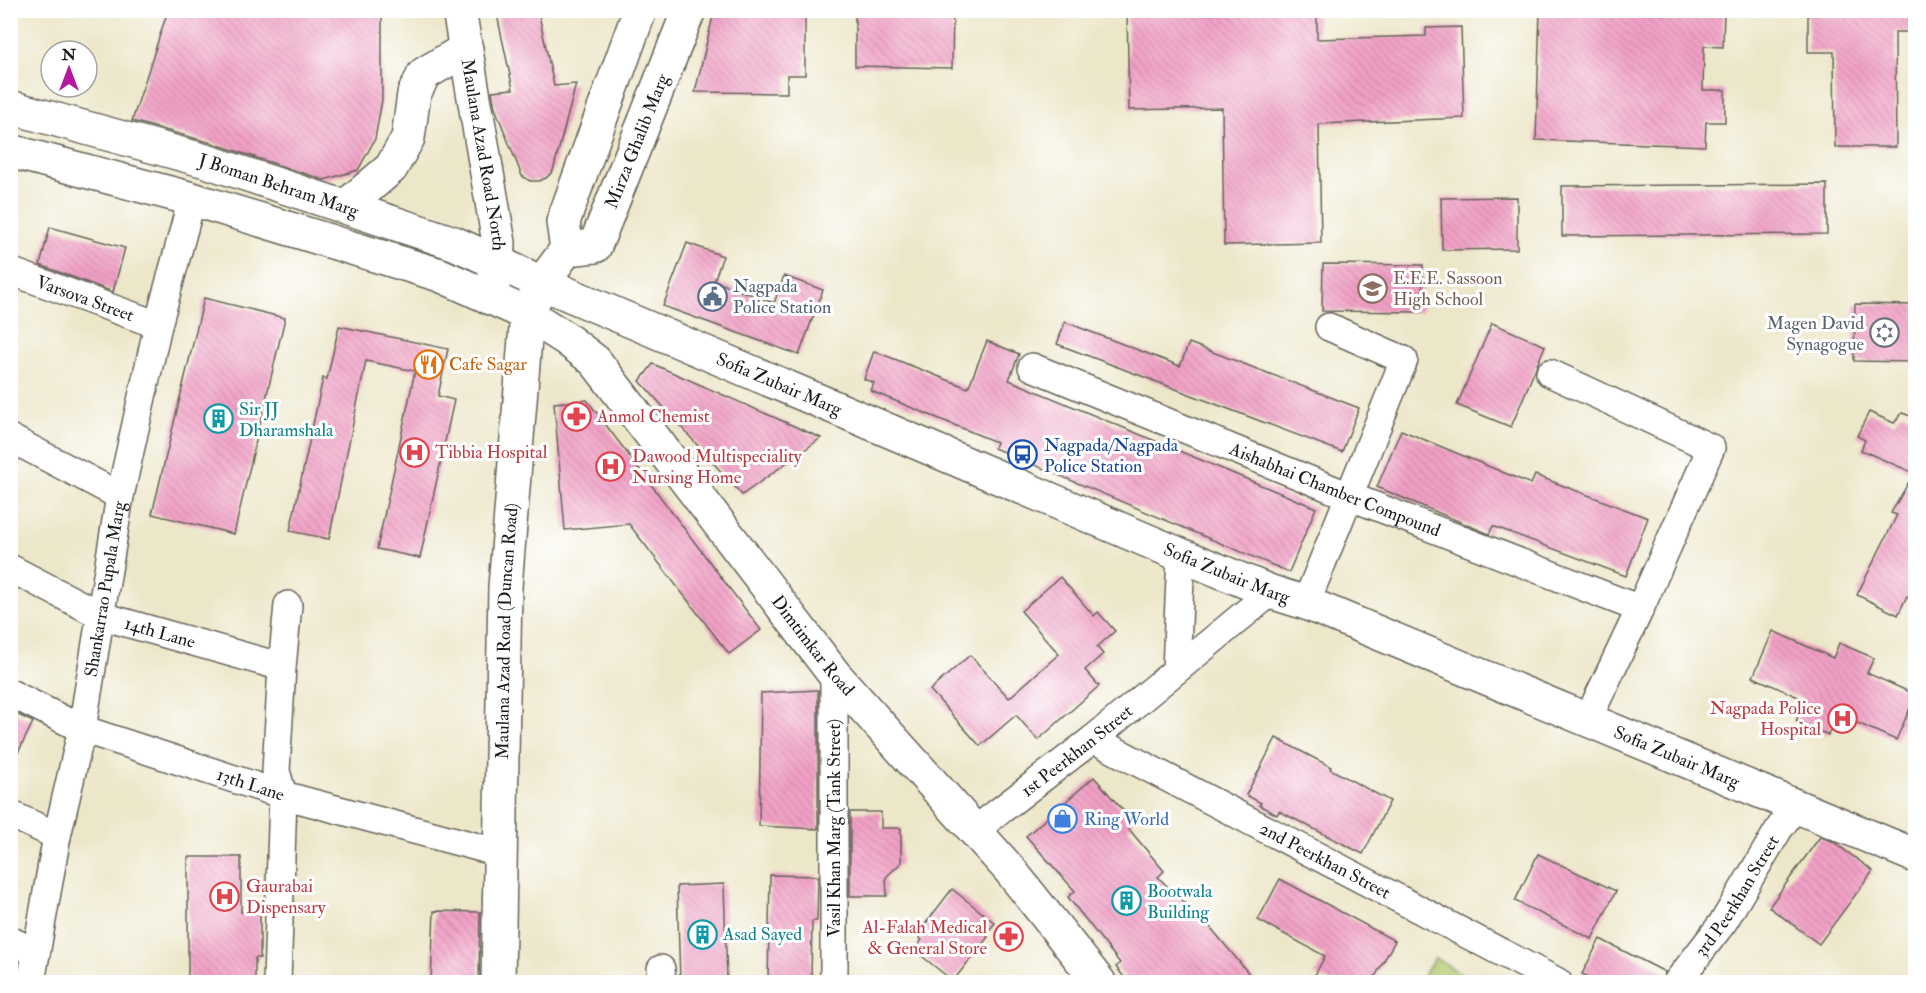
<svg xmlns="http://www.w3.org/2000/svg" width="1926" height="993" viewBox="0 0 1926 993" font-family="'IM FELL Double Pica',serif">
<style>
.pitch{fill:#b1c96e;stroke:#667245;stroke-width:1.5}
.building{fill:url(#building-back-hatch)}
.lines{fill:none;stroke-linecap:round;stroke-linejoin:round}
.minor-casing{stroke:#656359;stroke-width:30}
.tertiary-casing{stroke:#656359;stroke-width:36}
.secondary-casing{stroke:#656359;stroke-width:36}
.primary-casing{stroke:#656359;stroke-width:36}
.minor{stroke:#fff;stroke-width:27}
.tertiary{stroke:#fff;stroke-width:33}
.secondary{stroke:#fff;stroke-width:33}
.primary{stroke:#fff;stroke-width:33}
.labels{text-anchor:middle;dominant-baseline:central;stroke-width:6;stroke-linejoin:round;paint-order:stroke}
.street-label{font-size:18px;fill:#1c1c1c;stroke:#fff}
.education-label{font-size:18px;fill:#785e54;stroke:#fff;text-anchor:start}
.service-label{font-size:18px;fill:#4e5e75;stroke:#fff;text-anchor:start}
.worship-label{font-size:18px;fill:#5b616d;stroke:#fff;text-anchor:end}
.food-label{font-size:18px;fill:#c56008;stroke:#fff;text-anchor:start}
.culture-label{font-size:18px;fill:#0d838f;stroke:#fff;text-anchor:start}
.health-label{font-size:18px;fill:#be3a42;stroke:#fff;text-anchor:start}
.transit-label{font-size:18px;fill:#164399;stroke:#fff;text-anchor:start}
.shop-label{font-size:18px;fill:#366cbe;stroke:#fff;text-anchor:start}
</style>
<defs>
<pattern id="building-back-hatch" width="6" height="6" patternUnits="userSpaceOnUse" patternTransform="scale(1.5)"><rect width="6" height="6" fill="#f1a0c5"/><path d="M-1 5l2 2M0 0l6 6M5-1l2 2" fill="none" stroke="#ce89a9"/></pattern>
</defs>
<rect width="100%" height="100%" fill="#fff"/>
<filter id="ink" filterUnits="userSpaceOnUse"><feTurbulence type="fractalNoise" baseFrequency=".0167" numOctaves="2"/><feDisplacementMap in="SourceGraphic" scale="12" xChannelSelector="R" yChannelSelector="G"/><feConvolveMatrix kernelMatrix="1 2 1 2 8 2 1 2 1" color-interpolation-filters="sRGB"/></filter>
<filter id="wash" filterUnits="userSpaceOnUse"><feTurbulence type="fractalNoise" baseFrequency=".008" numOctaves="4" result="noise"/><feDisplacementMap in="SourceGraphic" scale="24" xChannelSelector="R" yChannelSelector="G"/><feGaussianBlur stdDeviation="1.35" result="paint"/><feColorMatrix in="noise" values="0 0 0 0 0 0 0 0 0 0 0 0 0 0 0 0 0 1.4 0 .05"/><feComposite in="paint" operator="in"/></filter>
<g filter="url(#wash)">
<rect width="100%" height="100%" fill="#ede7ca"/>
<polygon class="pitch" points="1435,958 1476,982 1419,982"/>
<g id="blocks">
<g class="building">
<polygon points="168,10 382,10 382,100 375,139 358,170 324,180 212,143 132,121"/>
<polygon points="496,10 538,10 554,86 576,84 553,171 546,178 539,181 530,181 522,176 495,108 492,91 513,89"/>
<polygon points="855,10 953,10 952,68 855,66"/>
<polygon points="1127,10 1317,10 1317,39 1426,36 1426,28 1461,27 1464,118 1319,124 1321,243 1224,245 1222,108 1129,110"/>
<polygon points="1540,10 1724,10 1723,47 1704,46 1703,90 1725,90 1725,122 1706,122 1705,146 1536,140"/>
<polygon points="1808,10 1916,10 1916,32 1895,32 1896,147 1835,147 1834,52 1808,52"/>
<polygon points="714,12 805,13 805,75 787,75 787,93 695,92"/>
<polygon points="1827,184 1827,234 1562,236 1562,186"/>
<polygon points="1517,197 1517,249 1442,250 1441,198"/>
<polygon points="50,227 125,248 113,292 40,265"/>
<polygon points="687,243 723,256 714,281 774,303 784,276 823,290 799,355 663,306"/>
<polygon points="1323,264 1423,265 1422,312 1322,311"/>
<polygon points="204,298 285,318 234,534 152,514"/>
<polygon points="1855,304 1916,305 1916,362 1854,361"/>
<polygon points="1065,322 1180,366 1189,343 1359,408 1342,452 1057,344"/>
<polygon points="1492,323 1545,346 1511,427 1457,405"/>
<polygon points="339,326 448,349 438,396 454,400 420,558 377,549 415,371 366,361 329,539 290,531 323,378 327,379"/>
<polygon points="987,341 1019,354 1009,380 1316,508 1289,572 994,448 996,442 871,391 874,383 864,379 874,351 968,388"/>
<polygon points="653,364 821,438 742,495 640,381"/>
<polygon points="587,400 761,630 729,654 629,524 565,530 554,403"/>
<polygon points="1869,412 1894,423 1902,413 1916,418 1916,600 1907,596 1898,615 1857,595 1897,515 1891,513 1914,473 1861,450 1865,440 1857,436"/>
<polygon points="1401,430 1531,484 1535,475 1648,518 1626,576 1493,526 1489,534 1377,487"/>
<polygon points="1060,577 1094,616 1098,612 1115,631 1097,647 1103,654 1085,670 1099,686 1038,740 1016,715 980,746 930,690 970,655 1009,698 1059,654 1021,611"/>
<polygon points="1773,631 1833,658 1839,643 1874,658 1867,673 1916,695 1896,740 1837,714 1828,735 1796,721 1805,700 1753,677"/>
<polygon points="818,690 818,829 759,826 761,693"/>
<polygon points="10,711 33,722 10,769"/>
<polygon points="1276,738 1331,767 1330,769 1390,801 1363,854 1279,811 1277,815 1259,805 1261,803 1246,795"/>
<polygon points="1094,777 1134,823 1128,828 1164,871 1158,877 1193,912 1196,910 1256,982 1128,982 1116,967 1120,963 1068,897 1075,891 1026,836"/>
<polygon points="850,812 881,812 881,828 901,828 901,863 886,877 887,896 850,896"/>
<polygon points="1820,837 1832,841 1873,871 1819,944 1769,907"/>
<polygon points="1538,854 1616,891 1592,939 1515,901"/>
<polygon points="188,857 241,857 241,912 260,912 260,958 255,958 255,982 188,982"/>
<polygon points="770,875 818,876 817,921 812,921 811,982 768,982"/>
<polygon points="1280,879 1395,941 1372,982 1330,982 1315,975 1325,956 1258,920"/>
<polygon points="724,884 727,982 680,982 677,886"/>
<polygon points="952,889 995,923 986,934 988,937 953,981 914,950 922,940 919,938 925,930 922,928"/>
<polygon points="434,911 480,912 479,982 431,982"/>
<polygon points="1600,939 1665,972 1662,982 1599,982 1582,974"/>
</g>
</g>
</g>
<g filter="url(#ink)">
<use href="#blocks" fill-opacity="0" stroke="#656359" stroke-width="1.5"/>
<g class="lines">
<defs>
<g id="minor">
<path id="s1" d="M10,271L158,325"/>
<path id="s2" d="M1032,367L1349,496L1640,609"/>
<polyline points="1550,373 1711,448 1640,609 1587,721"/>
<polyline points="10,438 120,496"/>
<path id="s3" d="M10,568L102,616L282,667"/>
<polyline points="1306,603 1404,360 1329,327"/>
<polyline points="1176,670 1181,555"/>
<path id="s4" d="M10,693L82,729L283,795L500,853"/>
<path id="s5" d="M1093,739L1558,982"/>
<polyline points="10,814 57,836"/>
<path id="s6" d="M975,830L1093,739L1271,592"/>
<polyline points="10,940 36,953"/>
<polyline points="661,969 662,982"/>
<path id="s7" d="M31,982L57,836L82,729L120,496L158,325L192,199"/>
<polyline points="277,982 283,795 276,771 282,667 288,605"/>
<polyline points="834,982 834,674"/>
<path id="s8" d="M1677,982L1724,921L1779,829L1795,807"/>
</g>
<g id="tertiary">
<path id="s9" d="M459,10L499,243L498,263L490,298"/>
</g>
<g id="secondary">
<path id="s10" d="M567,249L595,246L689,10"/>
<path id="s11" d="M498,982L505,587L527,314L542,283L567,249L563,222L640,10"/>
</g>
<g id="primary">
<path id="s12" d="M10,107L206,161L454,243L542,283L1181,555L1271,592L1306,603L1916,856"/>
<path id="s13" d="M10,151L192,199L440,275L527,314L565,338L595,361L834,674L1010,870L1099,982"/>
<polyline points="345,207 391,168 408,138 414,94 424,74 466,49"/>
</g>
</defs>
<use href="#minor" class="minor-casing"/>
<use href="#tertiary" class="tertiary-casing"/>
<use href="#secondary" class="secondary-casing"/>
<use href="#primary" class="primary-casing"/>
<use href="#minor" class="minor"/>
<use href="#tertiary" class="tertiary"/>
<use href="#secondary" class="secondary"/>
<use href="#primary" class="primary"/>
</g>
</g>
<defs>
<symbol id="school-ring" viewBox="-11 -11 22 22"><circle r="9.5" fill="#fff" stroke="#8d6e63" stroke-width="1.5"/><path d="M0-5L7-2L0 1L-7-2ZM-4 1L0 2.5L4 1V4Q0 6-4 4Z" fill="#8d6e63"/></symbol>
<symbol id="civic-ring" viewBox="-11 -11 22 22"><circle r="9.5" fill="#fff" stroke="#5c6f8a" stroke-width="1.5"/><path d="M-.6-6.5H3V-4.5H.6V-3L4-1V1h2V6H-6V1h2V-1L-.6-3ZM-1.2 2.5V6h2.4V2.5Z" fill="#5c6f8a"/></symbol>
<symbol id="synagogue-ring" viewBox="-11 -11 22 22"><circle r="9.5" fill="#fff" stroke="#6b7280" stroke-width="1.5"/><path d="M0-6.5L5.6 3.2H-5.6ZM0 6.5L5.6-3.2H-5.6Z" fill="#6b7280"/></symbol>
<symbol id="restaurant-ring" viewBox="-11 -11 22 22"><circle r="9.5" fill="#fff" stroke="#e8710a" stroke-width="1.5"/><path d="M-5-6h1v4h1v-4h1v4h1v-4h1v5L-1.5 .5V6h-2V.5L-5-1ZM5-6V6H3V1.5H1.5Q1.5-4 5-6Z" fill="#e8710a"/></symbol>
<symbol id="pharmacy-ring" viewBox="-11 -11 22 22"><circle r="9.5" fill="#fff" stroke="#e0444e" stroke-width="1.5"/><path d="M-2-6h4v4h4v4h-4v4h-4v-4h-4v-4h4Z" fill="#e0444e"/></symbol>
<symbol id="building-ring" viewBox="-11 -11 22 22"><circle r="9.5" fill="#fff" stroke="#0f9aa8" stroke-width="1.5"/><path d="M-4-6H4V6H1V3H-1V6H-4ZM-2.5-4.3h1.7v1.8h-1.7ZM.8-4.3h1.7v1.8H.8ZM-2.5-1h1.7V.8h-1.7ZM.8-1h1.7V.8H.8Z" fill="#0f9aa8"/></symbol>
<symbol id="hospital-ring" viewBox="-11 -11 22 22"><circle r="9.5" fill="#fff" stroke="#e0444e" stroke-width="1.5"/><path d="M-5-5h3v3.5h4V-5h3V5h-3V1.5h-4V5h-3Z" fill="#e0444e"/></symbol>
<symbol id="bus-ring" viewBox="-11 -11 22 22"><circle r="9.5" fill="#fff" stroke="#1a4fb4" stroke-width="1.5"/><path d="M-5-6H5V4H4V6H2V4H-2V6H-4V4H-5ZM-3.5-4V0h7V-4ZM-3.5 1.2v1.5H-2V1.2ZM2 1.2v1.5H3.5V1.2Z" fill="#1a4fb4"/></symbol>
<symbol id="shop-ring" viewBox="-11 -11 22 22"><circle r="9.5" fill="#fff" stroke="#3f7fe0" stroke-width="1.5"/><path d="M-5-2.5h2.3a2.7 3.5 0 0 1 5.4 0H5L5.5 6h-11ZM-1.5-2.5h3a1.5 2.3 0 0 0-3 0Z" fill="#3f7fe0"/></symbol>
</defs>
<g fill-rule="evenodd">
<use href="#school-ring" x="1356" y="272" width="33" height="33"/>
<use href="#civic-ring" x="696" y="280" width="33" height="33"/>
<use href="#synagogue-ring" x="1868" y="316" width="33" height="33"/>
<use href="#restaurant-ring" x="412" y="348" width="33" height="33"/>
<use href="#pharmacy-ring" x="560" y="400" width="33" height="33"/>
<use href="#building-ring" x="202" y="402" width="33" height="33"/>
<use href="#hospital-ring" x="398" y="436" width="33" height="33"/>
<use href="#bus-ring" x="1006" y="438" width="33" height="33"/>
<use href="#hospital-ring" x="594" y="450" width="33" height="33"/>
<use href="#hospital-ring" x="1826" y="702" width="33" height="33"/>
<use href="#shop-ring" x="1046" y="802" width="33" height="33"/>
<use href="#hospital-ring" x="208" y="880" width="33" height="33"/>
<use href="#building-ring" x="1110" y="884" width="33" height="33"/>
<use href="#building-ring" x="686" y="918" width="33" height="33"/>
<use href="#pharmacy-ring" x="992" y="920" width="33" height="33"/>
</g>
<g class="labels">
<g class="street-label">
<text stroke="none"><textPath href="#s10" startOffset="141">Mirza Ghalib Marg</textPath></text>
<text stroke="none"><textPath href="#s9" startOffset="147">Maulana Azad Road North</textPath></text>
<text stroke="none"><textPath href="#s12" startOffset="280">J Boman Behram Marg</textPath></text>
<text stroke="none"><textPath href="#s1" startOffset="80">Varsova Street</textPath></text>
<text stroke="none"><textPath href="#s12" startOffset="819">Sofia Zubair Marg</textPath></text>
<text stroke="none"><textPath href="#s2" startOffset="327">Aishabhai Chamber Compound</textPath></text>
<text stroke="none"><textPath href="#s12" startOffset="1305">Sofia Zubair Marg</textPath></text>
<text stroke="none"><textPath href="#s7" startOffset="400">Shankarrao Pupala Marg</textPath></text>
<text stroke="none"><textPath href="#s11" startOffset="351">Maulana Azad Road (Duncan Road)</textPath></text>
<text stroke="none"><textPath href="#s3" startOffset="164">14th Lane</textPath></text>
<text stroke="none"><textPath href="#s13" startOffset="984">Dimtimkar Road</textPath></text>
<text stroke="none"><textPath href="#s6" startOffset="129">1st Peerkhan Street</textPath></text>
<text stroke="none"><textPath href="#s12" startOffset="1791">Sofia Zubair Marg</textPath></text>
<text stroke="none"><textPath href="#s4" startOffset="258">13th Lane</textPath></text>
<text transform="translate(834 828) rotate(-90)">Vasil Khan Marg (Tank Street)</text>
<text stroke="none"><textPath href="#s5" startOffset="262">2nd Peerkhan Street</textPath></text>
<text stroke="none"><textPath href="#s8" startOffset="105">3rd Peerkhan Street</textPath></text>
</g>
<g class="education-label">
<text x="1393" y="278">E.E.E. Sassoon<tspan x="1393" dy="21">High School</tspan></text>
</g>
<g class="service-label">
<text x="733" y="286">Nagpada<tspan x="733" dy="21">Police Station</tspan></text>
</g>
<g class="worship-label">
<text x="1864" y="323">Magen David<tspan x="1864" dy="21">Synagogue</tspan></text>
</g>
<g class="food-label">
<text x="449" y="364">Cafe Sagar</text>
</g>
<g class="culture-label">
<text x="239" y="409">Sir JJ<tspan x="239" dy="21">Dharamshala</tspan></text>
<text x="1147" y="891">Bootwala<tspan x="1147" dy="21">Building</tspan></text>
<text x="723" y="934">Asad Sayed</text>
</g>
<g class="health-label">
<text x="597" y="416">Anmol Chemist</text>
<text x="435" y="452">Tibbia Hospital</text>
<text x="632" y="456">Dawood Multispeciality<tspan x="632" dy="21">Nursing Home</tspan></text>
<text x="1821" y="708" text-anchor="end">Nagpada Police<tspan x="1821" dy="21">Hospital</tspan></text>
<text x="246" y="886">Gaurabai<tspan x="246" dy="21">Dispensary</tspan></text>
<text x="987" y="927" text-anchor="end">Al-Falah Medical<tspan x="987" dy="21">&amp; General Store</tspan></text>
</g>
<g class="transit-label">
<text x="1044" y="445">Nagpada/Nagpada<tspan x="1044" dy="21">Police Station</tspan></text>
</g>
<g class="shop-label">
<text x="1084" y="819">Ring World</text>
</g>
</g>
<rect width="1926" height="993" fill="none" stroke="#fff" stroke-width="36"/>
<g transform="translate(69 69)"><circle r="28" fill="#ffffff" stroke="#a4a4a4" stroke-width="1.5"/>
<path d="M0-4.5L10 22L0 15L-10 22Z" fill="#b5179e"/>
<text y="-9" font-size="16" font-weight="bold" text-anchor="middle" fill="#1c1c1c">N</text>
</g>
</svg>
